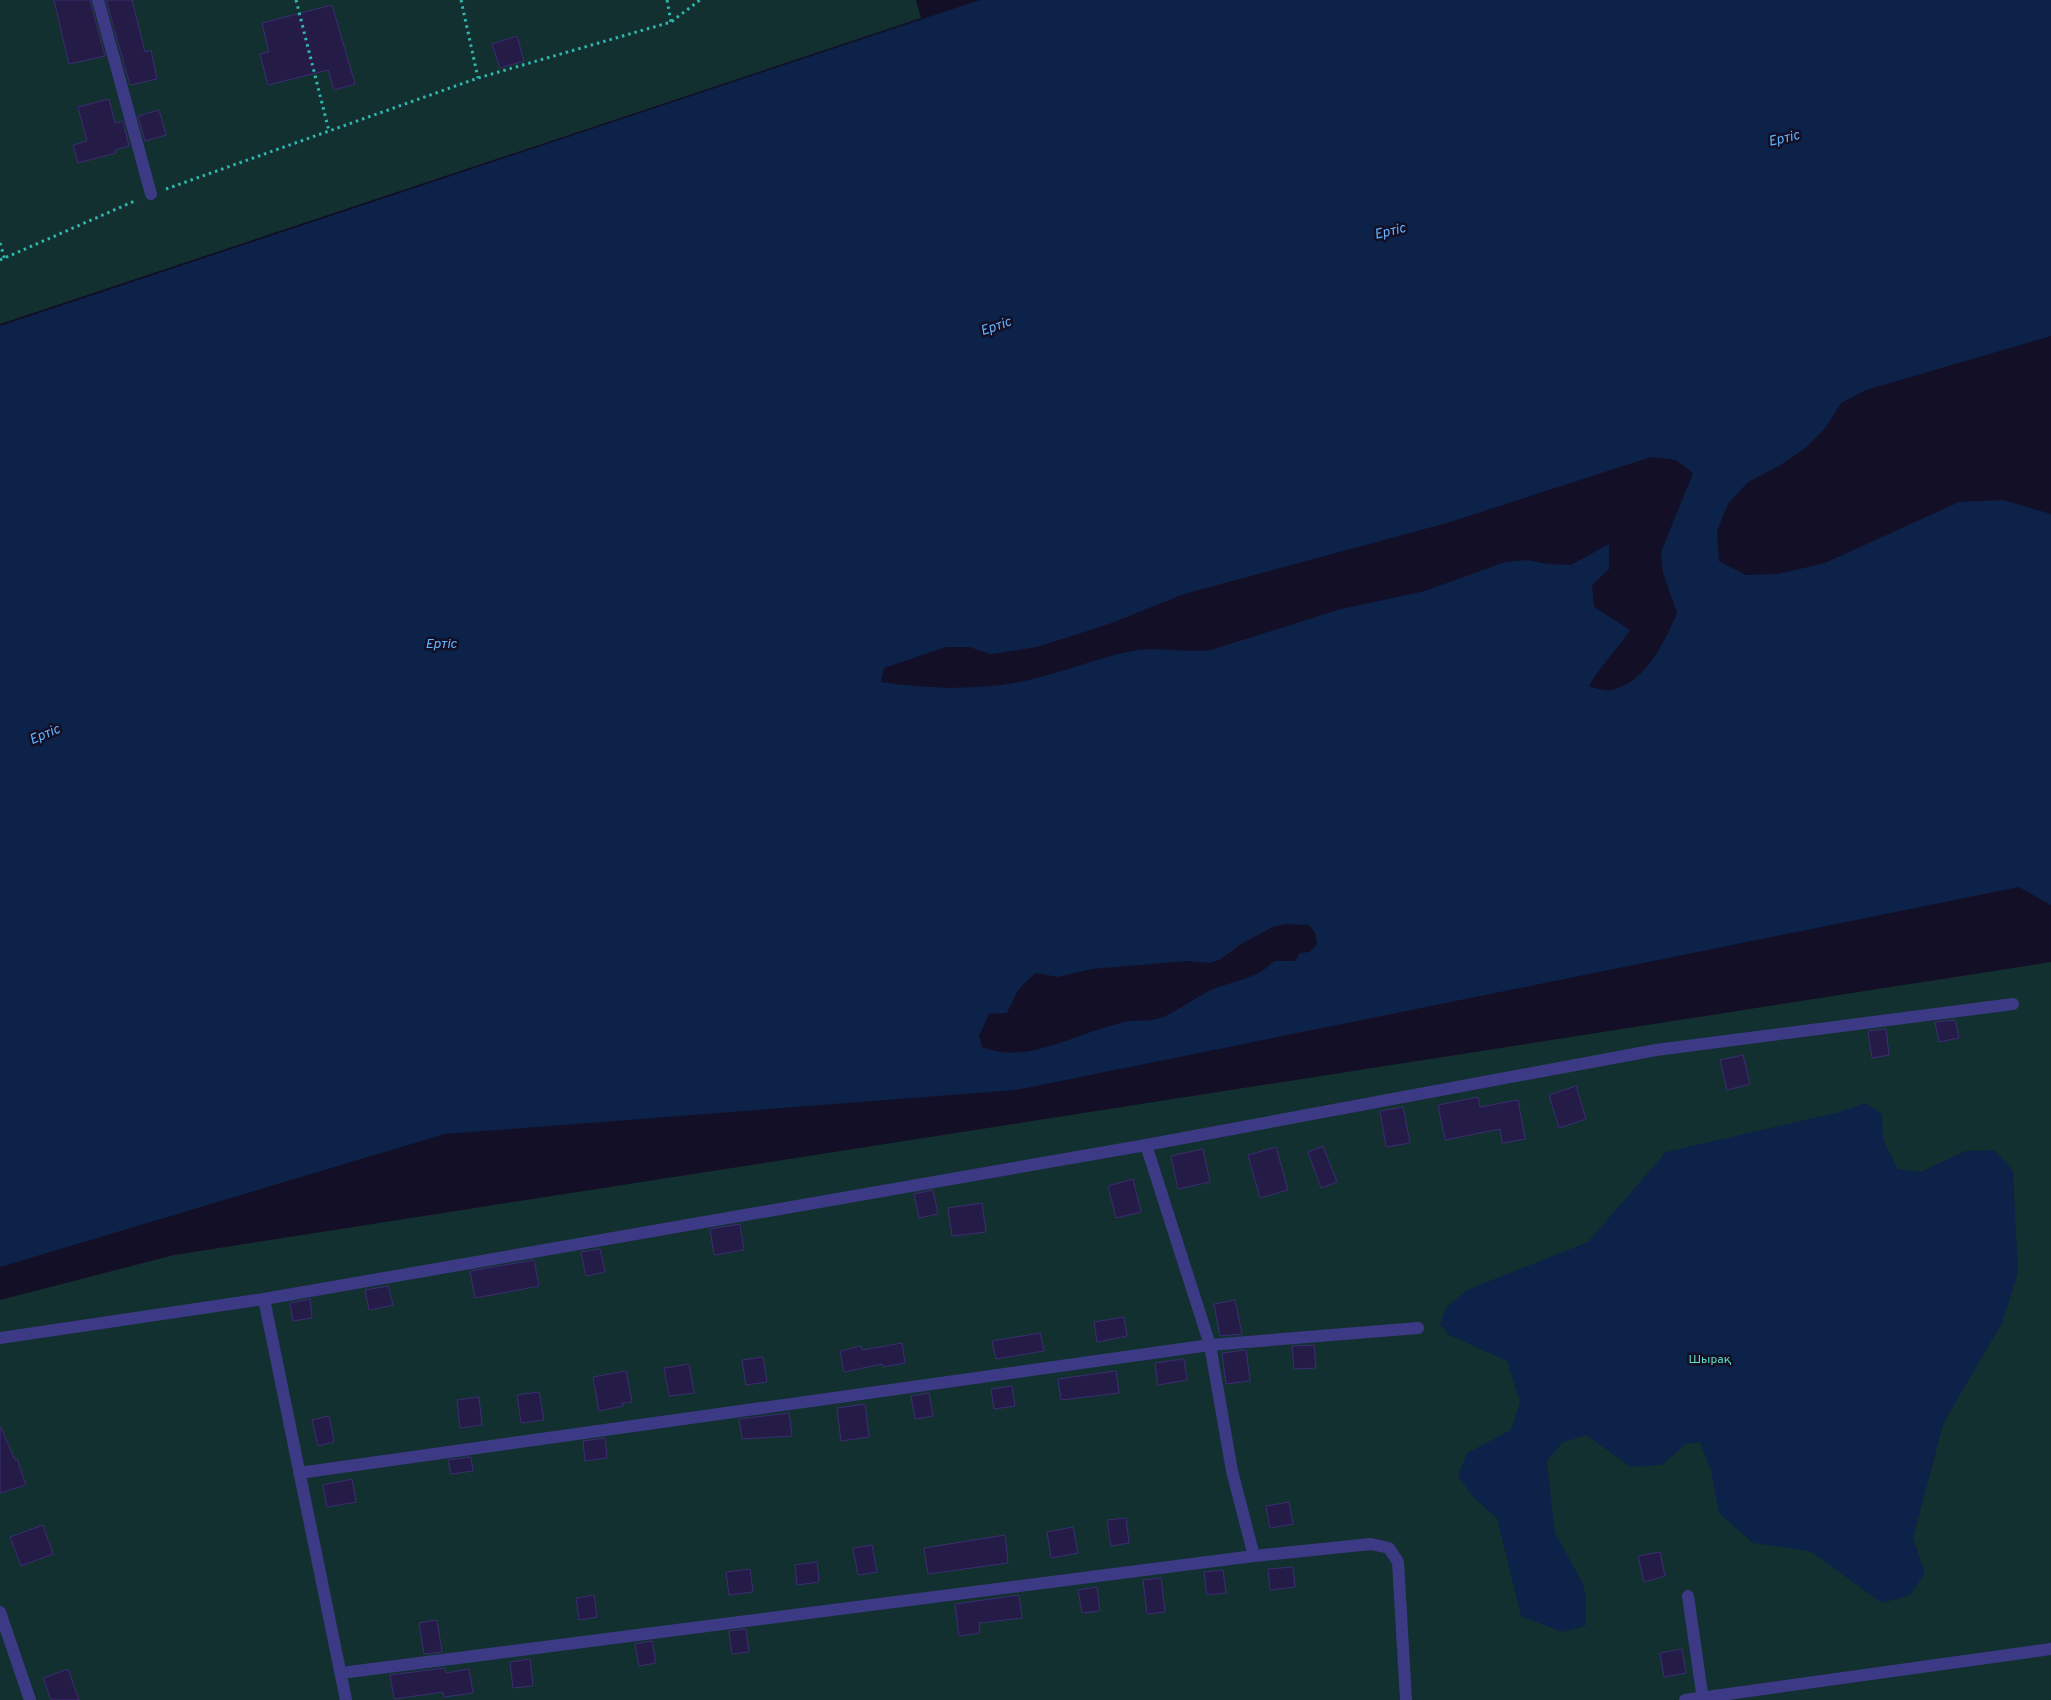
<svg xmlns="http://www.w3.org/2000/svg" width="2051" height="1700" viewBox="0 0 2051 1700" font-family="Overpass,sans-serif">
<style>
.green{fill:#12302f}
.water{fill:#0c2248;fill-rule:evenodd}
.building{fill:#241b47;stroke:#3b2d73}
.lines{fill:none;stroke-linecap:round;stroke-linejoin:round}
.path{stroke:#2fb8b0;stroke-width:3;stroke-dasharray:2.5 4;stroke-linecap:butt}
.minor{stroke:#3d3a85;stroke-width:12}
.labels{text-anchor:middle;dominant-baseline:central;stroke-width:5;stroke-linejoin:round;paint-order:stroke}
.park-label{font-size:12px;fill:#5fe0c0;stroke:#130f26}
.water-label{font-size:14px;font-style:italic;fill:#62b6ff;stroke:#130f26}
</style>
<rect width="100%" height="100%" fill="#130f26"/>
<g class="green">
<polygon points="0,0 916,0 921,18 0,324"/>
<polygon points="2051,962 2051,1700 0,1700 0,1300 174,1255"/>
</g>
<g class="water">
<path d="M980,0H2051V336L1866,390L1841,403L1826,427L1804,449L1779,466L1748,482L1728,504L1717,531L1719,561L1746,575L1778,574L1825,563L1959,502L2003,500L2051,514V905L2019,887L1016,1090L445,1134L0,1267V326ZM1651,457L1676,460L1693,473L1661,552L1663,573L1677,613C1665,641 1645,684 1611,690C1605,692 1595,688 1589,686C1600,666 1617,650 1630,630L1594,607L1592,585L1609,569V544L1571,565L1548,564L1527,560L1505,562L1425,591L1341,609L1211,650C1184,653 1159,646 1132,651C1097,658 1063,672 1029,680C982,691 928,689 881,682L884,668L946,647H969L991,654L1037,647L1109,624L1184,594L1447,523ZM1286,924L1309,925L1315,933L1317,944L1310,952L1300,953L1295,961H1274C1255,981 1232,980 1209,991C1193,999 1179,1010 1163,1017C1151,1022 1140,1020 1129,1021C1123,1021 1116,1025 1110,1026C1069,1037 1026,1064 982,1047L979,1036L989,1014L1007,1013L1018,990L1035,973L1058,977L1092,969L1188,961L1210,963L1221,959L1241,944L1273,927Z"/>
<polygon points="1866,1103 1882,1114 1883,1139 1898,1169 1921,1172 1965,1151 1994,1150 2013,1171 2018,1273 2002,1323 1944,1422 1913,1538 1925,1573 1910,1595 1882,1603 1810,1551 1753,1543 1719,1513 1711,1471 1700,1442 1686,1444 1662,1465 1631,1467 1586,1435 1562,1443 1547,1461 1555,1533 1583,1584 1586,1598 1585,1626 1562,1632 1521,1616 1497,1518 1473,1497 1458,1476 1467,1453 1511,1430 1520,1402 1507,1361 1449,1335 1440,1324 1446,1308 1467,1290 1588,1242 1666,1152 1836,1113"/>
</g>
<g class="building">
<polygon points="54,0 90,0 105,56 69,64"/>
<polygon points="106,0 132,0 145,52 151,50 157,79 130,85"/>
<polygon points="332,5 355,84 334,90 328,70 268,85 260,54 269,52 262,23"/>
<polygon points="517,36 524,61 500,68 492,44"/>
<polygon points="109,99 115,123 123,121 129,146 115,150 116,153 78,163 73,145 87,141 78,107"/>
<polygon points="159,110 166,135 145,141 138,116"/>
<polygon points="1955,1020 1959,1038 1939,1042 1935,1022"/>
<polygon points="1886,1029 1889,1055 1872,1058 1868,1031"/>
<polygon points="1743,1055 1750,1084 1727,1090 1720,1060"/>
<polygon points="1576,1086 1586,1119 1559,1128 1549,1095"/>
<polygon points="1478,1097 1480,1107 1518,1100 1525,1139 1502,1143 1500,1129 1445,1140 1438,1105"/>
<polygon points="1403,1107 1410,1143 1386,1147 1380,1111"/>
<polygon points="1323,1146 1337,1182 1321,1188 1308,1152"/>
<polygon points="1276,1147 1288,1190 1260,1198 1248,1155"/>
<polygon points="1203,1149 1210,1182 1178,1189 1171,1156"/>
<polygon points="1133,1179 1141,1212 1116,1218 1108,1186"/>
<polygon points="933,1190 938,1214 919,1218 914,1194"/>
<polygon points="982,1203 986,1232 952,1236 948,1208"/>
<polygon points="740,1224 744,1250 714,1255 710,1229"/>
<polygon points="600,1249 605,1272 586,1276 581,1252"/>
<polygon points="534,1260 539,1286 475,1298 470,1271"/>
<polygon points="388,1286 393,1305 369,1310 365,1290"/>
<polygon points="310,1299 312,1318 293,1321 290,1303"/>
<polygon points="1235,1300 1242,1334 1220,1336 1214,1304"/>
<polygon points="1124,1317 1127,1336 1097,1342 1094,1322"/>
<polygon points="1040,1333 1044,1351 996,1359 992,1341"/>
<polygon points="902,1343 905,1363 883,1367 882,1364 844,1372 840,1351 861,1346 862,1350"/>
<polygon points="1314,1345 1316,1368 1294,1369 1292,1346"/>
<polygon points="1246,1350 1250,1381 1226,1384 1222,1353"/>
<polygon points="763,1357 767,1382 746,1385 742,1360"/>
<polygon points="1184,1359 1187,1380 1158,1385 1155,1363"/>
<polygon points="689,1364 694,1393 669,1396 664,1368"/>
<polygon points="626,1371 632,1402 622,1403 623,1406 599,1411 593,1377"/>
<polygon points="1116,1371 1119,1393 1061,1400 1058,1379"/>
<polygon points="1012,1386 1015,1406 994,1409 991,1389"/>
<polygon points="539,1392 544,1420 521,1423 517,1395"/>
<polygon points="929,1393 933,1416 915,1419 911,1396"/>
<polygon points="479,1397 482,1425 460,1428 457,1400"/>
<polygon points="865,1404 869,1437 841,1441 837,1408"/>
<polygon points="789,1413 792,1436 742,1439 739,1419"/>
<polygon points="329,1416 334,1442 318,1446 312,1420"/>
<polygon points="0,1426 15,1460 17,1459 26,1485 0,1493"/>
<polygon points="605,1438 607,1458 585,1461 583,1441"/>
<polygon points="471,1457 473,1471 451,1474 448,1460"/>
<polygon points="352,1479 356,1502 327,1507 323,1485"/>
<polygon points="1289,1502 1293,1524 1270,1528 1266,1506"/>
<polygon points="1126,1518 1129,1543 1111,1546 1107,1520"/>
<polygon points="43,1525 53,1554 21,1566 10,1537"/>
<polygon points="1073,1527 1078,1553 1051,1558 1047,1532"/>
<polygon points="1005,1535 1008,1563 928,1574 924,1548"/>
<polygon points="872,1545 877,1572 858,1575 853,1548"/>
<polygon points="1660,1552 1665,1576 1644,1582 1638,1556"/>
<polygon points="817,1562 819,1582 797,1585 795,1565"/>
<polygon points="1293,1567 1295,1587 1270,1590 1268,1569"/>
<polygon points="750,1569 753,1592 729,1595 726,1572"/>
<polygon points="1223,1570 1226,1593 1207,1595 1204,1572"/>
<polygon points="1161,1578 1165,1612 1147,1614 1143,1580"/>
<polygon points="1097,1587 1100,1611 1082,1613 1078,1590"/>
<polygon points="594,1595 597,1617 579,1620 576,1598"/>
<polygon points="1019,1595 1022,1618 979,1623 980,1633 959,1636 955,1604"/>
<polygon points="437,1620 442,1652 424,1654 419,1623"/>
<polygon points="746,1629 749,1652 732,1654 729,1631"/>
<polygon points="652,1641 656,1663 639,1666 635,1644"/>
<polygon points="1682,1649 1686,1673 1664,1677 1660,1653"/>
<polygon points="530,1659 533,1686 513,1688 510,1662"/>
<polygon points="445,1668 446,1673 469,1669 473,1693 444,1697 443,1692 394,1699 390,1675"/>
<polygon points="68,1669 79,1700 51,1700 43,1678"/>
</g>
<g class="lines">
<g class="path">
<polyline points="296,0 329,131"/>
<polyline points="461,0 478,78"/>
<polyline points="667,0 671,22"/>
<polyline points="166,189 478,78 671,22 700,0"/>
<polyline points="0,243 5,260"/>
<polyline points="0,260 137,200"/>
</g>
<g class="minor">
<polyline points="98,0 151,194"/>
<polyline points="1146,1145 1210,1345 1232,1471 1254,1556"/>
<polyline points="264,1299 346,1700"/>
<polyline points="0,1338 264,1299 1146,1145 1656,1050 2013,1004"/>
<polyline points="299,1473 1210,1345 1418,1328"/>
<polyline points="1688,1596 1703,1700"/>
<polyline points="0,1612 30,1700"/>
<polyline points="341,1673 1254,1556 1371,1544 1389,1548 1398,1562 1406,1700"/>
<polyline points="1685,1700 2051,1649"/>
</g>
</g>
<g class="labels">
<g class="park-label">
<text x="1710" y="1360">Шырақ</text>
</g>
<g class="water-label">
<text transform="translate(1784 139) rotate(-13)">Ертіс</text>
<text transform="translate(1390 232) rotate(-13)">Ертіс</text>
<text transform="translate(996 327) rotate(-19)">Ертіс</text>
<text x="441" y="644">Ертіс</text>
<text transform="translate(45 735) rotate(-23)">Ертіс</text>
</g>
</g>
</svg>
